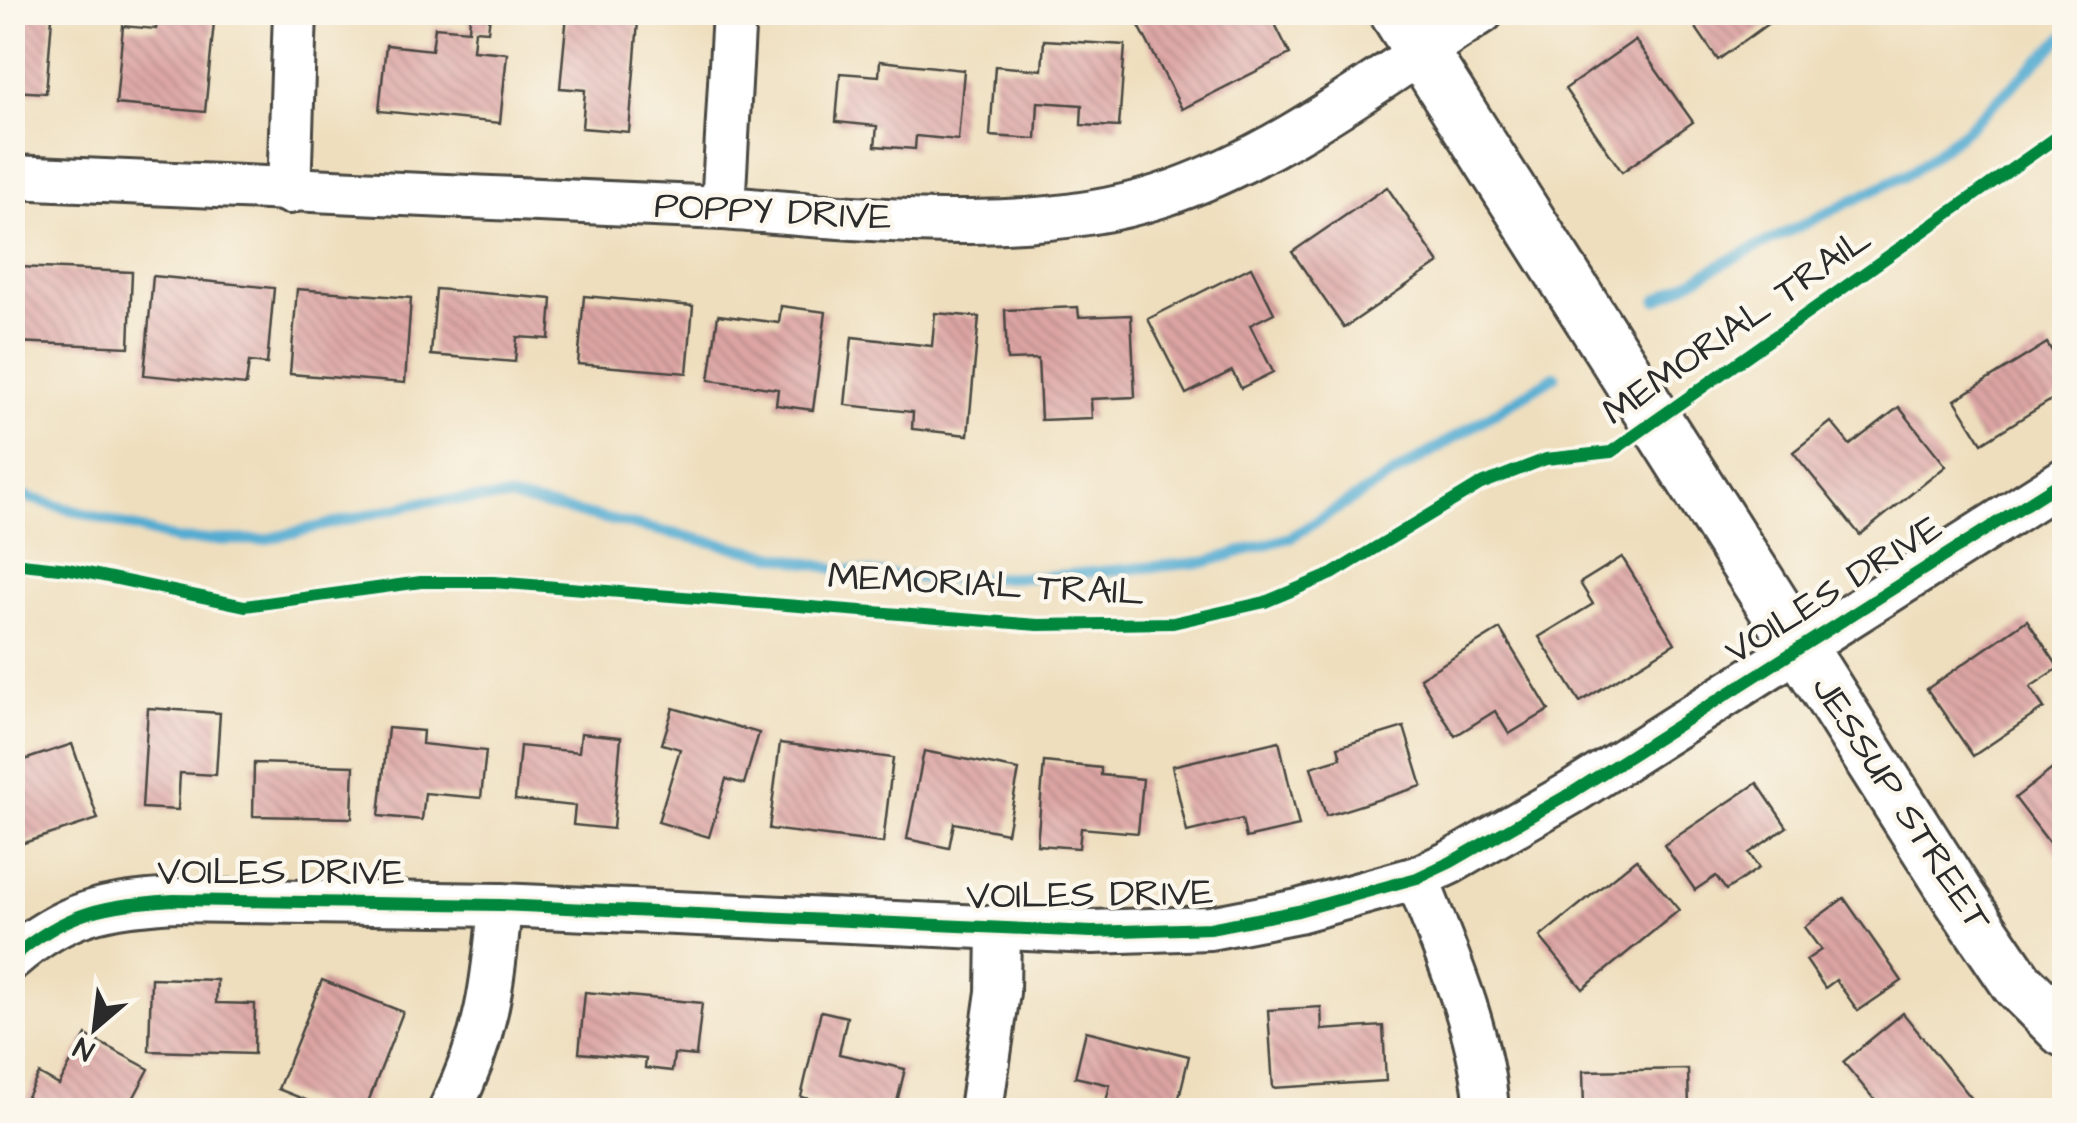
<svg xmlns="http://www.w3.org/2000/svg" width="2077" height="1123" viewBox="0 0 2077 1123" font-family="'Architects Daughter',sans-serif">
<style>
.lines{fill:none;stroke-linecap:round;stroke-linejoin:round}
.stream{stroke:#54acd1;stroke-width:11}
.building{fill:url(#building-back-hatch)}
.minor-casing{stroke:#484641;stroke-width:48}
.tertiary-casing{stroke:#484641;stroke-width:58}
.minor{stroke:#fff;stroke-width:42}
.tertiary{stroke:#fff;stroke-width:52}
.cycleway-casing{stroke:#fbf7ec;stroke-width:19}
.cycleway{stroke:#00873e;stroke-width:12}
.labels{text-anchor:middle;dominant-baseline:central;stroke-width:9;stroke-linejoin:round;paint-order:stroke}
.street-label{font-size:38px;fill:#2b2b2b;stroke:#fbf7ec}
</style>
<defs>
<pattern id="building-back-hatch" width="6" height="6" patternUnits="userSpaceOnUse" patternTransform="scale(2.5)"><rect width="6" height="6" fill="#dda5a4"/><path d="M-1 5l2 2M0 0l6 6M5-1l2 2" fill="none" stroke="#b38786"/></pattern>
</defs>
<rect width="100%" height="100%" fill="#fbf7ec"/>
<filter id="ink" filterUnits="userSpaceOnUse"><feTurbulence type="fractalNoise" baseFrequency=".01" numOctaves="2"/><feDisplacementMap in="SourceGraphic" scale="20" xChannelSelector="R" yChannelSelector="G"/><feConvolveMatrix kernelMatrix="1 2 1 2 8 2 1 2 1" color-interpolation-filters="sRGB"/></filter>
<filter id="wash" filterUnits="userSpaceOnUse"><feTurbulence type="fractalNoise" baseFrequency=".0048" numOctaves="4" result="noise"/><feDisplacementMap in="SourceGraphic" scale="40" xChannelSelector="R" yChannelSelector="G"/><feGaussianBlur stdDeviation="2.25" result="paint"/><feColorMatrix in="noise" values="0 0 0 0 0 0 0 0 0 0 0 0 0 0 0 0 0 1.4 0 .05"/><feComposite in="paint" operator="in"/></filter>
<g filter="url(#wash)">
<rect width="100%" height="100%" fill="#eedebd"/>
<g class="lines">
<g class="stream">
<polyline points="1657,300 1726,262 1913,171 1968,128 2064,36"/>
<polyline points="12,493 178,540 263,540 426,501 510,498 835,569 928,579 1039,577 1206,562 1291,537 1555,376"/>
</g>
</g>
<g id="blocks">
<g class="building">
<polygon points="158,12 215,12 205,112 116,104 123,26 156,29"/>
<polygon points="1137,12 1211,12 1214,17 1221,12 1269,12 1290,54 1182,109 1133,14"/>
<polygon points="1685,12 1784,12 1718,60"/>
<polygon points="12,14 52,17 46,93 12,91"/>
<polygon points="567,14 638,21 629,132 582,128 585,90 560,88"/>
<polygon points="470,15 490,16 488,31 475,30 473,50 507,53 500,123 379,111 386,45 432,50 435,27 469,30"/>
<polygon points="1044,40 1125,45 1119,127 1081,125 1082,105 1038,102 1036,139 990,136 995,66 1042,70"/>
<polygon points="1635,40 1693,122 1622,172 1565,89"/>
<polygon points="880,61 964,70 958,140 916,136 915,149 875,146 877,126 836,122 840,73 879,76"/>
<polygon points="1387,187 1439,263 1344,328 1292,252"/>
<polygon points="18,267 132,272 129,347 15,342"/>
<polygon points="1251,267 1274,313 1250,325 1273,372 1241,388 1232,371 1186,394 1148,319"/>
<polygon points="153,276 274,288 267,364 249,362 246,385 144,375"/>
<polygon points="297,289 411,298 405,383 290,374"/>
<polygon points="436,289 552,299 549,339 517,337 515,362 431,355"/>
<polygon points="584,296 693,306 687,373 578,364"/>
<polygon points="781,306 826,312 813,410 776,405 778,389 709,380 718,315 779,323"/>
<polygon points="1078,307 1079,317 1131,315 1135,397 1091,399 1092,418 1041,420 1038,359 1007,360 1005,310"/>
<polygon points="935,313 979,317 968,435 912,429 913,412 845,405 852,337 932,346"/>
<polygon points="2047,343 2064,371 2064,392 1982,443 1955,400"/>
<polygon points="1899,407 1946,466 1860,535 1793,452 1831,422 1850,445"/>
<polygon points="1622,557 1675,643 1580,702 1539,637 1593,604 1580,583"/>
<polygon points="2027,620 2059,668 2030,687 2044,708 1973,756 1927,689"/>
<polygon points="1500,629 1549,710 1509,734 1495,711 1455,736 1420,678"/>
<polygon points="148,708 220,713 216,775 180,773 178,810 142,808"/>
<polygon points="673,708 759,733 744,784 726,779 709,837 658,822 680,749 662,744"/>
<polygon points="1404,727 1422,786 1326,816 1311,767 1341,758 1338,747"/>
<polygon points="388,728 423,731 422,744 486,751 481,798 425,793 422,820 379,816"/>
<polygon points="581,733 621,737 613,829 573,825 575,806 515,800 520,746 579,752"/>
<polygon points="1279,741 1299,826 1246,838 1242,819 1187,832 1172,766"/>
<polygon points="780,743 893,758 883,843 769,829"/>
<polygon points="72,744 98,819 24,843 12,809 12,764"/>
<polygon points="924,751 1019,770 1007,833 954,823 949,848 907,839"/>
<polygon points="2064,760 2064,862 2015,798"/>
<polygon points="1044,762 1101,768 1101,775 1143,779 1138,833 1081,828 1079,848 1037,845"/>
<polygon points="254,763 354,766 352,818 253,816"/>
<polygon points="1757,783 1787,827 1749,853 1759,868 1726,890 1716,876 1695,890 1664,845"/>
<polygon points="1636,859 1679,910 1583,989 1540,937"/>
<polygon points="1844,898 1902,981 1858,1011 1836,980 1825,988 1806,960 1821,950 1804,927"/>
<polygon points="151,978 217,980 216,1003 255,1004 254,1054 149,1051"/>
<polygon points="322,980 403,1012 365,1110 331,1110 278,1089"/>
<polygon points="585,992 702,1003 696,1056 674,1054 672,1071 645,1068 646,1059 579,1053"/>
<polygon points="1321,1007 1322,1030 1383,1026 1386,1081 1273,1088 1268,1010"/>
<polygon points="821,1011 847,1017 839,1054 905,1069 895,1110 857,1110 801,1097"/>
<polygon points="1903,1013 1981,1110 1883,1110 1843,1062"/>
<polygon points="1086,1031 1189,1056 1176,1110 1104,1110 1110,1085 1075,1077"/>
<polygon points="86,1035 149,1069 127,1110 20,1110 39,1074 59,1085"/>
<polygon points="1688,1069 1689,1110 1584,1110 1583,1071"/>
</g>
</g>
</g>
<g filter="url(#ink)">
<use href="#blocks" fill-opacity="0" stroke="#484641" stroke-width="2.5"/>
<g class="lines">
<defs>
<g id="minor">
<path d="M12,177L723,208C860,218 1028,239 1160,196C1277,158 1379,78 1482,12"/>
<polyline points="289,192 295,12"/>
<polyline points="723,208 734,12"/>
<path d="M1417,878C1446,954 1481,1029 1487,1110"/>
<path d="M12,958C66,911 105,905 174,900L500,905L1092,932L1210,928L1298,911L1417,878L1451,862L1573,792L2064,480"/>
<path d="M450,1110C487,1037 493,985 500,905"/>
<polyline points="981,1110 998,992 999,930"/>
</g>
<polyline id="tertiary" points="1396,12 1958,896 2017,983 2064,1030"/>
</defs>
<use href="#minor" class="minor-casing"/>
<use href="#tertiary" class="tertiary-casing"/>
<use href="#minor" class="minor"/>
<use href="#tertiary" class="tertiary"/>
<defs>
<g id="cycleway">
<polyline points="12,563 69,569 245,606 421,582 493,582 1038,625 1173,623 1265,602 1332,574 1479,485 1546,459 1611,452 2064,132"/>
<path d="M12,958C66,911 105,905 174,900L500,905L1092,932L1210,928L1298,911L1417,878L1451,862L1573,792L2064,480"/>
</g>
</defs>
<use href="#cycleway" class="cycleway-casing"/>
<use href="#cycleway" class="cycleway"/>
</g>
</g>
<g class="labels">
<g class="street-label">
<text transform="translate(773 212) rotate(3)">POPPY DRIVE</text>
<text transform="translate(1737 326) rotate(-35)">MEMORIAL TRAIL</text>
<text transform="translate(986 585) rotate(3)">MEMORIAL TRAIL</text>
<text transform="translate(1834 590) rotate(-32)">VOILES DRIVE</text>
<text transform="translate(1901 804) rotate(57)">JESSUP STREET</text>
<text x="281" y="873">VOILES DRIVE</text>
<text transform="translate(1090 895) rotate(-1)">VOILES DRIVE</text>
</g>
</g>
<rect width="2077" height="1123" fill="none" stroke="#fbf7ec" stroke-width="50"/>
<g transform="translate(95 1028) rotate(208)" stroke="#fbf7ec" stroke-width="8" paint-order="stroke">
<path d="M0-8L18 38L0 25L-18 38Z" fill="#2b2b2b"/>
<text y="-15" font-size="28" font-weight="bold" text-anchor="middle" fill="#2b2b2b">N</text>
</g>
</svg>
